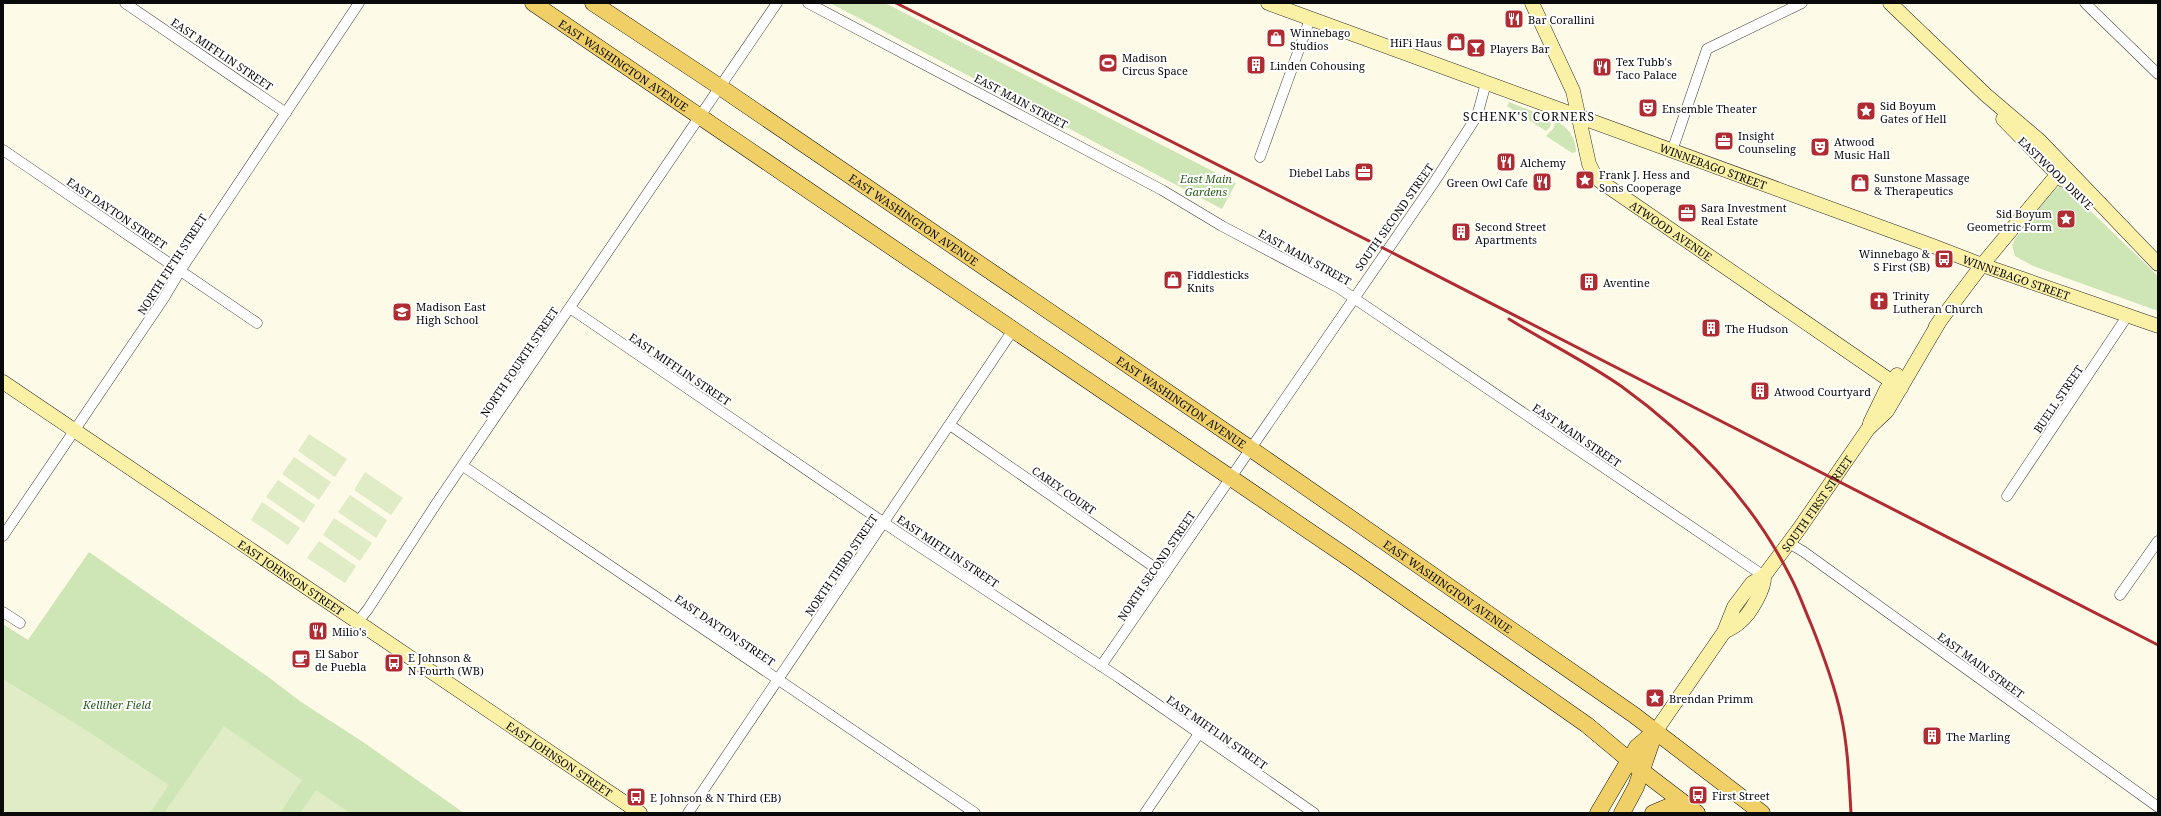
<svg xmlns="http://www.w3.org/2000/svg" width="2161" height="816" viewBox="0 0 2161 816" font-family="'Noto Serif',serif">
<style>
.green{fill:#cee5b5}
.pitch{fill:#dfecc6}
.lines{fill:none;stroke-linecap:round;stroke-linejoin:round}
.street-casing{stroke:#3d3d3d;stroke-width:11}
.secondary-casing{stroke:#2c2c2c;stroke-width:15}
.primary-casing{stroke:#1b1b1b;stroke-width:17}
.street{stroke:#fff;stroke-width:10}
.secondary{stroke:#faf1a7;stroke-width:14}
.primary{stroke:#efcf66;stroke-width:16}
.rail{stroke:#b02c32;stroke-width:3}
.labels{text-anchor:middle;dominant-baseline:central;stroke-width:4;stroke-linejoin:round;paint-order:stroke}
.poi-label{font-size:11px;fill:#0a0a0a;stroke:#fff;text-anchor:start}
.street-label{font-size:11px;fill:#0a0a0a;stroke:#fff}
.park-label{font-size:11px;font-style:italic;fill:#2c5c20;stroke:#fff}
.neighbourhood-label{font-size:12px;letter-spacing:1px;fill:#0a0a0a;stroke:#fff}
</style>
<rect width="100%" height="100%" fill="#fefae8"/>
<g class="green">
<polygon points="830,3 885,3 1236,183 1222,209"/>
<polygon points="1509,102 1552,119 1550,127 1546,131 1507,106"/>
<path d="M1556,121C1568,127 1576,138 1576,152L1572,153L1546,136L1553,129Z"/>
<polygon points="2059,187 2067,189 2074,195 2158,276 2158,311 2033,266 2015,256 2012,245 2015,239 2054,190"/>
<polygon points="89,552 267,676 301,702 363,742 464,813 3,813 3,624 28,640"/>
</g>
<g class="pitch">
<polygon points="309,434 347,459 335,477 298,451"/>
<polygon points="294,457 331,482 319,500 282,474"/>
<polygon points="365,472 403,498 391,515 354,490"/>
<polygon points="278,480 315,505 304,523 266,497"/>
<polygon points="350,495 387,520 376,538 338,512"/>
<polygon points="262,502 300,528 288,545 251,520"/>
<polygon points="334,518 372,543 360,561 323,535"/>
<polygon points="319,541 356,566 345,583 307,558"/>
<polygon points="3,679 89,732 169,785 150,813 3,813"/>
<polygon points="224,726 302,780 280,813 164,813"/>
<polygon points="316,790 350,813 300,813"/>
</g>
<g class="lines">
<defs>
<g id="street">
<polyline points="125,3 286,113"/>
<polyline points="808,3 1162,190 1222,226 1339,288 1764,576"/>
<polyline points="2085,3 2158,74"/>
<polyline points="3,150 257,323"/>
<polyline points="1672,151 1707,49 1802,3"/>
<polyline points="1260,157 1310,19"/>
<polyline points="570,308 899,533 1118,677 1314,813"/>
<polyline points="950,425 1164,574"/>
<polyline points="463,466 975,813"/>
<polyline points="2007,496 2128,315"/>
<polyline points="3,536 164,298 180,271 359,3"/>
<polyline points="1789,543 1804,552 2158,807"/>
<polyline points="2120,595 2158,541"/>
<polyline points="3,612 20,623"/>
<polyline points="357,623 368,609 438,501 777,3"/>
<polyline points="1101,666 1433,184 1477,116 1486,83"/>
<polyline points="688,813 1013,330"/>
<polyline points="1145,813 1198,735"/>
</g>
<g id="secondary">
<path id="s1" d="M1268,3L1933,246L1982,265L2158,326"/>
<path id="s2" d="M1532,3L1573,91L1589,164L1594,174L1600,181L1901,388"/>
<polyline points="1890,3 1986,95 2040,141 2158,264"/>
<polyline points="2003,119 2063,180"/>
<polyline points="1936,326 1982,265 2057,175"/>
<path id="s3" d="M3,382L640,813"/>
<polyline points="1870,423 1886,390 1897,375"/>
<path d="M1724,632C1730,629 1736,626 1740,622C1750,614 1765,589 1764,576"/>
<path id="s4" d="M1655,732L1724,632L1734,607L1752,583L1764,576L1799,529L1868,429L1887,411L1941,319"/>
</g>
<g id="primary">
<path id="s5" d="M533,3L1353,561L1587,725L1642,771L1697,813"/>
<path id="s6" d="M593,3L720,87L1251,449L1634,715L1762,813"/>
<polyline points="1598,813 1637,747 1655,732"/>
<polyline points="1622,813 1636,787 1655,732"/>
<polyline points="1653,813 1672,805 1689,807"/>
</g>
</defs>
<use href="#street" class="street-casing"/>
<use href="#secondary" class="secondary-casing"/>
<use href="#primary" class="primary-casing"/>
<use href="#street" class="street"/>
<use href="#secondary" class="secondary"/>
<use href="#primary" class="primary"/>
<g class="rail">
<polyline points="896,3 1387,250 2158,645"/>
<path d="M1509,319C1546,342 1585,361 1621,386C1689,435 1751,499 1789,574C1798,590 1804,608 1811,624C1823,654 1834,683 1841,715C1848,747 1849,780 1851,813"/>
</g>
</g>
<defs>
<symbol id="restaurant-square" viewBox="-11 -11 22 22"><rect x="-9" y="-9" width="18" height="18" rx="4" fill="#b02c32" stroke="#fff"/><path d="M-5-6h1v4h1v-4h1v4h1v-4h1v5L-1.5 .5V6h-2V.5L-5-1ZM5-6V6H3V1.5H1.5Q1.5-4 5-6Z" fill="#fff"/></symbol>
<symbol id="shop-square" viewBox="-11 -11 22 22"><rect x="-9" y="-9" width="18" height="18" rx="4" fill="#b02c32" stroke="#fff"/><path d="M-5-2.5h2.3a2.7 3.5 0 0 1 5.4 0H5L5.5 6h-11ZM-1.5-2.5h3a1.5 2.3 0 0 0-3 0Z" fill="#fff"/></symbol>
<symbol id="bar-square" viewBox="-11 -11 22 22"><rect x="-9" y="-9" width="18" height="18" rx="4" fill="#b02c32" stroke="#fff"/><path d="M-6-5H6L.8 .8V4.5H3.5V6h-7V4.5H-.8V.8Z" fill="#fff"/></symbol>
<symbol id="stadium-square" viewBox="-11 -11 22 22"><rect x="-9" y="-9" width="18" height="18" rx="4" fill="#b02c32" stroke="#fff"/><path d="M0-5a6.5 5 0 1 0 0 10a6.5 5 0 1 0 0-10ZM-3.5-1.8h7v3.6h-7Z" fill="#fff"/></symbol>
<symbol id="building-square" viewBox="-11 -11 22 22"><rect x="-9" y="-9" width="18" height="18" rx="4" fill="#b02c32" stroke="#fff"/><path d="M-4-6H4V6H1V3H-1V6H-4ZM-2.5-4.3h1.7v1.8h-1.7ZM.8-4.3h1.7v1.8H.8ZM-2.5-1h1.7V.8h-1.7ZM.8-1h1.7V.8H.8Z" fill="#fff"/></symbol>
<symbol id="theatre-square" viewBox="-11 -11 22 22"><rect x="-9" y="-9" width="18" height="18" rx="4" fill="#b02c32" stroke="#fff"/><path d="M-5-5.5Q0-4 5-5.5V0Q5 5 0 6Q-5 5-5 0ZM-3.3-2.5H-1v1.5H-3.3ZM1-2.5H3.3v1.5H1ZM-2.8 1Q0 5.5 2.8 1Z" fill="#fff"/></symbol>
<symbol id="sight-square" viewBox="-11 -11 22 22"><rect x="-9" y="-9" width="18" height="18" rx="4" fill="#b02c32" stroke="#fff"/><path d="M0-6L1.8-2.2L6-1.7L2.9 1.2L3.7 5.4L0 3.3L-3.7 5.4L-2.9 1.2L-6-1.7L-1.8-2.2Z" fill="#fff"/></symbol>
<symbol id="office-square" viewBox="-11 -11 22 22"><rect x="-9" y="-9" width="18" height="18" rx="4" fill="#b02c32" stroke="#fff"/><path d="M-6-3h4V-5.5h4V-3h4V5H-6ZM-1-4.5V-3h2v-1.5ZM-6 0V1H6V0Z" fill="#fff"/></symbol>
<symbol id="bus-square" viewBox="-11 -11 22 22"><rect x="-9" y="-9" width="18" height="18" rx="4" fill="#b02c32" stroke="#fff"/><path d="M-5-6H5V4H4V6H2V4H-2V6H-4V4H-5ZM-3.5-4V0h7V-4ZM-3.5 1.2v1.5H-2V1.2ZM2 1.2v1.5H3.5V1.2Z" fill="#fff"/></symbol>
<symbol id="church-square" viewBox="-11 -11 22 22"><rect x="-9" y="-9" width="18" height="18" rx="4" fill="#b02c32" stroke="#fff"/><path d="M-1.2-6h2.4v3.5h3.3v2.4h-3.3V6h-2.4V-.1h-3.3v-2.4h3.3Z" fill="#fff"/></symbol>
<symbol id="school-square" viewBox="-11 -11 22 22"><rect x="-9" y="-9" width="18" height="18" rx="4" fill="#b02c32" stroke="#fff"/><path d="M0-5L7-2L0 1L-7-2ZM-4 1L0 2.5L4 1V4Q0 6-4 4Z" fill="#fff"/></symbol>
<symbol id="cafe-square" viewBox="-11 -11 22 22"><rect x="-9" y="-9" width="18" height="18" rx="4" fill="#b02c32" stroke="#fff"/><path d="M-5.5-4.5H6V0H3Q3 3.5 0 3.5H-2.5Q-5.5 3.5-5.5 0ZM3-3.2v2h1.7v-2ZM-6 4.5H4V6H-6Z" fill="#fff"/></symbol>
</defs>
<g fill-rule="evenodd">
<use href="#restaurant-square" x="1503" y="8" width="22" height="22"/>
<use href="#shop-square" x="1265" y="27" width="22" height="22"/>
<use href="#shop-square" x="1445" y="31" width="22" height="22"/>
<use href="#bar-square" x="1465" y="37" width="22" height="22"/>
<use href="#stadium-square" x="1097" y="52" width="22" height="22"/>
<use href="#building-square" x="1245" y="54" width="22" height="22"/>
<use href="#restaurant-square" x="1591" y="56" width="22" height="22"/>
<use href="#theatre-square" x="1637" y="97" width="22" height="22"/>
<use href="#sight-square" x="1855" y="100" width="22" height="22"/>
<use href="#office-square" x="1713" y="130" width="22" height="22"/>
<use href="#theatre-square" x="1809" y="136" width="22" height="22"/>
<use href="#restaurant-square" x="1495" y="151" width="22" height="22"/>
<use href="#office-square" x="1353" y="161" width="22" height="22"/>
<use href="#sight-square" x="1574" y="169" width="22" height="22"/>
<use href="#restaurant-square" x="1531" y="171" width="22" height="22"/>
<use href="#shop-square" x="1849" y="172" width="22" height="22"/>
<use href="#office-square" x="1676" y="202" width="22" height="22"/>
<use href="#sight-square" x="2055" y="208" width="22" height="22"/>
<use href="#building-square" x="1450" y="221" width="22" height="22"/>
<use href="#bus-square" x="1933" y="248" width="22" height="22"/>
<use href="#shop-square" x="1162" y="269" width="22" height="22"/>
<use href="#building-square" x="1578" y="271" width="22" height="22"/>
<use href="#church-square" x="1868" y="290" width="22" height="22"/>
<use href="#school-square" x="391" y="301" width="22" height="22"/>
<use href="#building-square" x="1700" y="317" width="22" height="22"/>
<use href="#building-square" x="1749" y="380" width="22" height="22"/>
<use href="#restaurant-square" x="307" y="620" width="22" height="22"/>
<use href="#cafe-square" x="290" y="648" width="22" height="22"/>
<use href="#bus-square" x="383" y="652" width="22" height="22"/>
<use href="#sight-square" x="1644" y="687" width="22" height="22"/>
<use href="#building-square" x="1921" y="725" width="22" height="22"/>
<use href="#bus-square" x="1687" y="784" width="22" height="22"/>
<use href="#bus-square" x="625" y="786" width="22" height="22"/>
</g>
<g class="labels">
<g class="poi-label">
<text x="1528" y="19">Bar Corallini</text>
<text x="1290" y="32">Winnebago<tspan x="1290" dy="13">Studios</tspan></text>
<text x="1442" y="42" text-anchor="end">HiFi Haus</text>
<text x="1490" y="48">Players Bar</text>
<text x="1122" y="57">Madison<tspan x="1122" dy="13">Circus Space</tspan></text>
<text x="1616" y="61">Tex Tubb's<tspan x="1616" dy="13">Taco Palace</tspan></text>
<text x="1270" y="65">Linden Cohousing</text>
<text x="1880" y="105">Sid Boyum<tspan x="1880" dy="13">Gates of Hell</tspan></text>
<text x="1662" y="108">Ensemble Theater</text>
<text x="1738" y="135">Insight<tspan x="1738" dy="13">Counseling</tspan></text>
<text x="1834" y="141">Atwood<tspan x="1834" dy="13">Music Hall</tspan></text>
<text x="1520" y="162">Alchemy</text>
<text x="1350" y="172" text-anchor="end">Diebel Labs</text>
<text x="1599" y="174">Frank J. Hess and<tspan x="1599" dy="13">Sons Cooperage</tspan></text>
<text x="1874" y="177">Sunstone Massage<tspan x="1874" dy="13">&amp; Therapeutics</tspan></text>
<text x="1528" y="182" text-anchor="end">Green Owl Cafe</text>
<text x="1701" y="207">Sara Investment<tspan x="1701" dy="13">Real Estate</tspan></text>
<text x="2052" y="213" text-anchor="end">Sid Boyum<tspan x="2052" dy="13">Geometric Form</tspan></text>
<text x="1475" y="226">Second Street<tspan x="1475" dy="13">Apartments</tspan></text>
<text x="1930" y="253" text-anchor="end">Winnebago &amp;<tspan x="1930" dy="13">S First (SB)</tspan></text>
<text x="1187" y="274">Fiddlesticks<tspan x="1187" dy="13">Knits</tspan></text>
<text x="1603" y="282">Aventine</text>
<text x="1893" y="295">Trinity<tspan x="1893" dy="13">Lutheran Church</tspan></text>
<text x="416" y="306">Madison East<tspan x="416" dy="13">High School</tspan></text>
<text x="1725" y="328">The Hudson</text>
<text x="1774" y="391">Atwood Courtyard</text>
<text x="332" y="631">Milio's</text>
<text x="315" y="653">El Sabor<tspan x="315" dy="13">de Puebla</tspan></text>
<text x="408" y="657">E Johnson &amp;<tspan x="408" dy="13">N Fourth (WB)</tspan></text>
<text x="1669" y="698">Brendan Primm</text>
<text x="1946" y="736">The Marling</text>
<text x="1712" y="795">First Street</text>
<text x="650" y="797">E Johnson &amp; N Third (EB)</text>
</g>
<g class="street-label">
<text transform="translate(222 54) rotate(34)">EAST MIFFLIN STREET</text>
<text stroke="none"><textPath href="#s5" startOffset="110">EAST WASHINGTON AVENUE</textPath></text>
<text transform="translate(1021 101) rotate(28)">EAST MAIN STREET</text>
<text stroke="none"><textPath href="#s1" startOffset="474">WINNEBAGO STREET</textPath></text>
<text transform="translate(2056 173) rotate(44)">EASTWOOD DRIVE</text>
<text transform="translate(117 213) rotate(34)">EAST DAYTON STREET</text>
<text transform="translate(1394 217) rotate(-55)">SOUTH SECOND STREET</text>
<text stroke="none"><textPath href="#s6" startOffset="387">EAST WASHINGTON AVENUE</textPath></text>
<text stroke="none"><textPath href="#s2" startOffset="279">ATWOOD AVENUE</textPath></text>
<text transform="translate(1305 257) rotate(29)">EAST MAIN STREET</text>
<text transform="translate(172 264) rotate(-57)">NORTH FIFTH STREET</text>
<text stroke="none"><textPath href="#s1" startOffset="797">WINNEBAGO STREET</textPath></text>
<text transform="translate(519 362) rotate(-56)">NORTH FOURTH STREET</text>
<text transform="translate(680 369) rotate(34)">EAST MIFFLIN STREET</text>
<text transform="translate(2058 399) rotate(-56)">BUELL STREET</text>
<text stroke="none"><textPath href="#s6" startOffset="711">EAST WASHINGTON AVENUE</textPath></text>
<text transform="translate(1577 435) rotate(34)">EAST MAIN STREET</text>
<text transform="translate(1064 490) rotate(35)">CAREY COURT</text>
<text stroke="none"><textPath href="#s4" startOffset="282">SOUTH FIRST STREET</textPath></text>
<text transform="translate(948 551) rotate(34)">EAST MIFFLIN STREET</text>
<text transform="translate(841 565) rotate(-56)">NORTH THIRD STREET</text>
<text transform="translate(1156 566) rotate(-56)">NORTH SECOND STREET</text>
<text stroke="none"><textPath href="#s3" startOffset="348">EAST JOHNSON STREET</textPath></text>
<text stroke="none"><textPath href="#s6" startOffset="1035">EAST WASHINGTON AVENUE</textPath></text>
<text transform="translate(725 630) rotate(34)">EAST DAYTON STREET</text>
<text transform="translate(1981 665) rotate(36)">EAST MAIN STREET</text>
<text transform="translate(1217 732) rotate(35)">EAST MIFFLIN STREET</text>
<text stroke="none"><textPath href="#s3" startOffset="672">EAST JOHNSON STREET</textPath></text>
</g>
<g class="park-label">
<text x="1206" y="178">East Main<tspan x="1206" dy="13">Gardens</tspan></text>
<text x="117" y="704">Kelliher Field</text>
</g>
<g class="neighbourhood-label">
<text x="1529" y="116">SCHENK'S CORNERS</text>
</g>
</g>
<rect width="2161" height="816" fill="none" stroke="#0a0a0a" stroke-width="8"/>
</svg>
